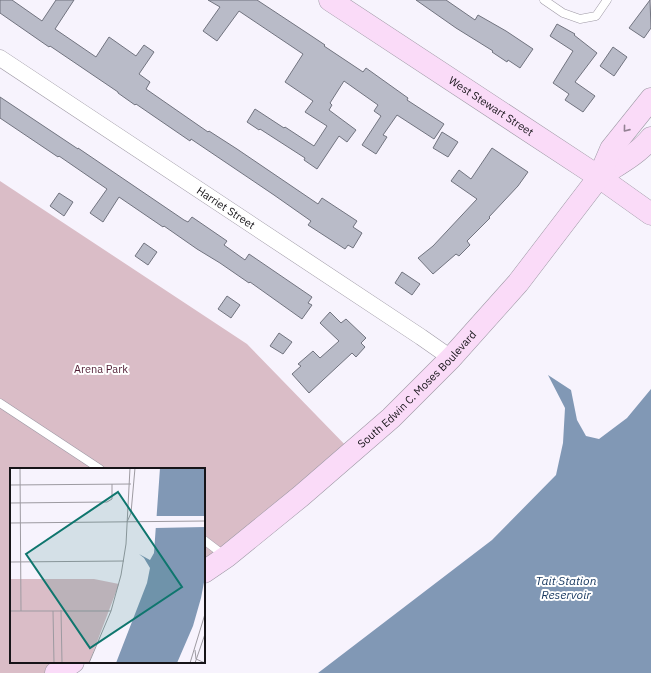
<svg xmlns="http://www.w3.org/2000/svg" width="651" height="673" viewBox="0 0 651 673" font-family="'IBM Plex Sans',sans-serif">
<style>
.green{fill:#dabdc7}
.water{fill:#8198b5}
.building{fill:#b9bbc8;stroke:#71737f}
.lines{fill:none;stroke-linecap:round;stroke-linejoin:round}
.service-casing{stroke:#9e99a5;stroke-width:9}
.minor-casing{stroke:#9e99a5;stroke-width:17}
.secondary-casing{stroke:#9e99a5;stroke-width:23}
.service{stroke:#fff;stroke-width:8}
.minor{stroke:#fff;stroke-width:16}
.secondary{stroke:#fadbf8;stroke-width:22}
.oneway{stroke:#938193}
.labels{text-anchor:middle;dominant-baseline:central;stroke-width:4;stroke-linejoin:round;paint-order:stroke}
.street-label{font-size:11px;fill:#161418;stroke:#fff}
.park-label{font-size:11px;fill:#501d33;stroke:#fff}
.water-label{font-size:12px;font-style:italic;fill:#16375f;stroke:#fff}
.inset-road{fill:none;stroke:#9d9aa1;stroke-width:1}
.view{fill:#0f766e;fill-opacity:0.15;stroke:#0f766e;stroke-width:2}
.inset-edge{fill:none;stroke:#161418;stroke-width:2}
</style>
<rect width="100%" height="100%" fill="#f7f3fd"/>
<polygon class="green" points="0,181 247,344 352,452 204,572 204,469 11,469 11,662 73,662 56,673 0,673"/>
<polygon class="water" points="548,375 571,390 577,420 586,436 599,439 627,418 651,389 651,673 318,673 492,540 556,475 563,443 565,408"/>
<g class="building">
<polygon points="0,0 12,0 42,21 56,0 74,0 55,29 96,57 109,37 136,56 144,45 154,52 139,74 150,82 146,89 208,132 209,131 237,149 318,204 322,198 357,221 353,227 362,233 353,248 348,245 345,249 308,225 311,221 274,195 191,139 190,141 136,104 135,105 118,93 118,92 56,50 50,46 49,47 0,13"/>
<polygon points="208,0 257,0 307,33 325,45 324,46 363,72 366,68 408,98 407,100 444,124 434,139 397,115 383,135 387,137 376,154 362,145 381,116 374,111 378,105 344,81 330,103 332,105 329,110 356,130 347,142 339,136 317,169 304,160 305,158 260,129 259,130 247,122 255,109 284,128 285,127 314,146 327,126 305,112 313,101 285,82 303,54 239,11 217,41 203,31 220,7"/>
<polygon points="416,0 446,0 475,20 478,15 506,31 533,49 520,68 508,60 507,62 492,52 493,51 456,28"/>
<polygon points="650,0 651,28 644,38 629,28"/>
<polygon points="557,24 575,34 574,35 597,53 575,82 595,96 583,112 565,100 569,94 553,83 573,51 550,36"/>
<polygon points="613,47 627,57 614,76 600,66"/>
<polygon points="0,97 78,149 78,148 184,220 188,222 192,217 227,241 224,245 245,260 249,254 312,297 308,303 312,305 302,319 250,282 249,283 220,263 197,249 164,226 163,227 119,197 103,222 90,213 107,189 59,156 58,157 0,118"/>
<polygon points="442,132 458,142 448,157 433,148"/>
<polygon points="492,148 528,172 518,186 489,217 490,218 467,241 470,245 459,256 456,254 433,274 418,258 433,246 477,199 451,181 459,170 471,179"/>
<polygon points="59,193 73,202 64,216 50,206"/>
<polygon points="144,243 157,252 148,265 135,256"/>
<polygon points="402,272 420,284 412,295 395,283"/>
<polygon points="227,296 240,305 231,318 218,309"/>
<polygon points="330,312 341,323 346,319 366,338 361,343 365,347 356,357 352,353 309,393 292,374 301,366 298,364 313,351 320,358 339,341 320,323"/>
<polygon points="279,333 292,342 283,354 270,346"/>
</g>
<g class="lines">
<defs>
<g id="service">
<polyline points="544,0 563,13 580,19 596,16 607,0"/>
<polyline points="0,403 100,469"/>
<polyline points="204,540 225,556"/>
</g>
<g id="minor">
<path id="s1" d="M0,58L421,337L451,358"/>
</g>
<g id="secondary">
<path id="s2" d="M330,0L599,177L651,214"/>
<path d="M599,177C617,165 637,155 651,138"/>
<path id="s3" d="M204,572L226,557L301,496L391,418L451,358L518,283L599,177L611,149L651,99"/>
<polyline points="56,673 73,662"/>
</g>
</defs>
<use href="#service" class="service-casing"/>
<use href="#minor" class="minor-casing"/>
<use href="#secondary" class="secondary-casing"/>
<use href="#service" class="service"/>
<use href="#minor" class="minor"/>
<use href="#secondary" class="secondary"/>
</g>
<defs><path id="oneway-chevron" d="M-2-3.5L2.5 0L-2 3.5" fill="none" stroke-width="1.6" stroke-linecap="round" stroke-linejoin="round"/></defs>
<use class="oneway" href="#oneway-chevron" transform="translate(626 129) rotate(129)"/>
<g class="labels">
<g class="street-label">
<text stroke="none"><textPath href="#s2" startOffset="193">West Stewart Street</textPath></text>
<text stroke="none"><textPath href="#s1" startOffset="271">Harriet Street</textPath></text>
<text stroke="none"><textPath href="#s3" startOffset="281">South Edwin C. Moses Boulevard</textPath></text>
</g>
<g class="park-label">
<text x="101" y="369">Arena Park</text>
</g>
<g class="water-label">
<text x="566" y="580">Tait Station<tspan x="566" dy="14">Reservoir</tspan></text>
</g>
</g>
<g transform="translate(10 468)">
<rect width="195" height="195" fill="#f7f3fd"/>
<path d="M0,111H84L109,116L79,195H0Z" fill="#dabdc7"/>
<path d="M150,0H195V109L191,130L183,158L167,195H106L137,115L140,100L134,90L129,86L140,92L144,85Z" fill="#8198b5"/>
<path d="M146,48H195V59L145,60Z" fill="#f7f3fd"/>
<path class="inset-road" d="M10,0L11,143M0,17L121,16M0,35L97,34L102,31V16M117,54L121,45L125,0M0,55L195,53M0,94L114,93M51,142L52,195M0,143H101M43,143L44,195M185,182L186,191L195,195M79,195L101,143L111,107L116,76L120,0M180,195L195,146M185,195L195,166"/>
<path class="view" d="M108,24L172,119L80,180L16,86Z"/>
<rect width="195" height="195" class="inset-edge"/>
</g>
</svg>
